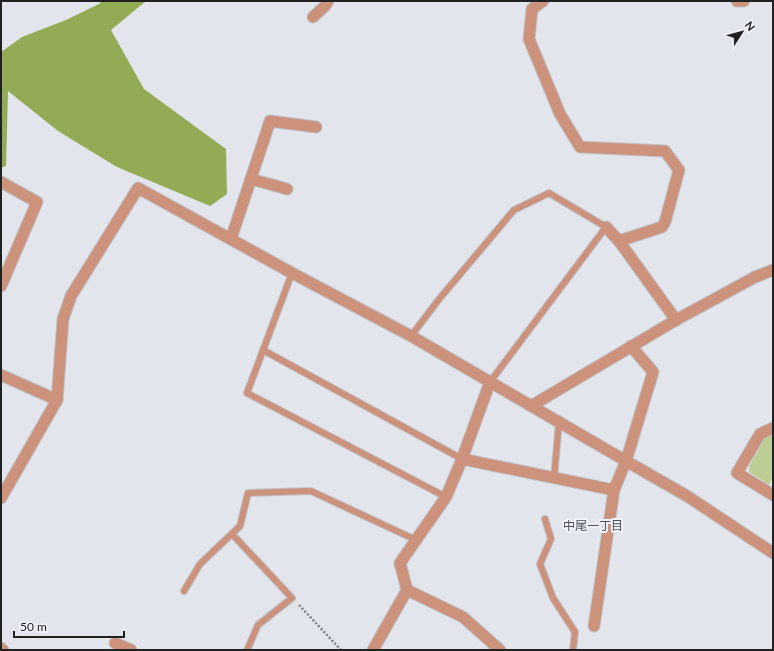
<svg xmlns="http://www.w3.org/2000/svg" width="774" height="651" viewBox="0 0 774 651" font-family="Lato,'Noto Sans JP',sans-serif">
<style>
.green{fill:#bcce93}
.forest{fill:#93ab55}
.lines{fill:none;stroke-linecap:round;stroke-linejoin:round}
.service-casing{stroke:#bfc2c8;stroke-width:8}
.minor-casing{stroke:#bfc2c8;stroke-width:13}
.path{stroke:#7b7d81;stroke-width:2.5;stroke-dasharray:2 2;stroke-linecap:butt}
.service{stroke:#cd927b;stroke-width:6}
.minor{stroke:#cd927b;stroke-width:11}
.labels{text-anchor:middle;dominant-baseline:central;stroke-width:4;stroke-linejoin:round;paint-order:stroke}
.neighbourhood-label{font-size:12px;fill:#4e5056;stroke:#eff2f9}
</style>
<rect width="100%" height="100%" fill="#e2e5ec"/>
<polygon class="green" points="773,434 773,477 769,485 749,472 749,467 765,437"/>
<polygon class="forest" points="102,1 146,1 111,30 144,89 226,149 227,194 210,206 117,167 58,131 8,91 6,166 1,168 1,52 22,37 66,20 99,4"/>
<g class="lines">
<defs>
<g id="service">
<polyline points="292,273 247,393 446,497"/>
<polyline points="411,336 440,298 514,210 549,193 606,227 490,382"/>
<polyline points="263,350 462,459"/>
<polyline points="554,478 559,422"/>
<polyline points="545,519 551,539 540,564 553,598 575,632 573,650"/>
<polyline points="232,534 292,598 258,625 247,650"/>
<polyline points="184,591 200,564 240,526 248,493 311,491 416,540"/>
</g>
<g id="minor">
<polyline points="543,1 532,9 529,39 560,114 580,147 665,151 679,170 665,222 662,227 619,241"/>
<polyline points="737,1 744,1"/>
<polyline points="313,17 325,6 328,1"/>
<polyline points="251,179 287,189"/>
<polyline points="1,182 37,202 1,286"/>
<polyline points="606,227 619,241 676,320"/>
<polyline points="231,239 270,121 316,127"/>
<polyline points="631,346 653,372 626,461 687,496 773,553"/>
<polyline points="1,375 57,400"/>
<polyline points="531,406 676,320 755,277 773,270"/>
<polyline points="773,428 760,434 737,473 773,495"/>
<polyline points="462,459 614,490"/>
<polyline points="1,498 57,400 63,319 71,296 138,188 292,273 411,336 626,461 614,490 594,626"/>
<polyline points="407,590 463,617 500,650"/>
<polyline points="115,643 131,650"/>
<polyline points="1,648 3,650"/>
<polyline points="373,650 407,590 400,563 446,497 462,459 490,382"/>
</g>
</defs>
<use href="#service" class="service-casing"/>
<use href="#minor" class="minor-casing"/>
<polyline class="path" points="299,605 341,650"/>
<use href="#service" class="service"/>
<use href="#minor" class="minor"/>
</g>
<g class="labels">
<g class="neighbourhood-label">
<text x="593" y="525">中尾一丁目</text>
</g>
</g>
<rect width="774" height="651" fill="none" stroke="#202123" stroke-width="4"/>
<g transform="translate(742 32) rotate(54)" stroke="#eff2f9" stroke-width="3" paint-order="stroke">
<path d="M0-3L7 15L0 10L-7 15Z" fill="#202123"/>
<text y="-6" font-size="11" font-weight="bold" text-anchor="middle" fill="#202123">N</text>
</g>
<path d="M14 631v6h110v-6" fill="none" stroke="#202123" stroke-width="2"/>
<text x="20" y="631" font-size="12" fill="#202123" stroke="#eff2f9" stroke-width="3" paint-order="stroke">50 m</text>
</svg>
